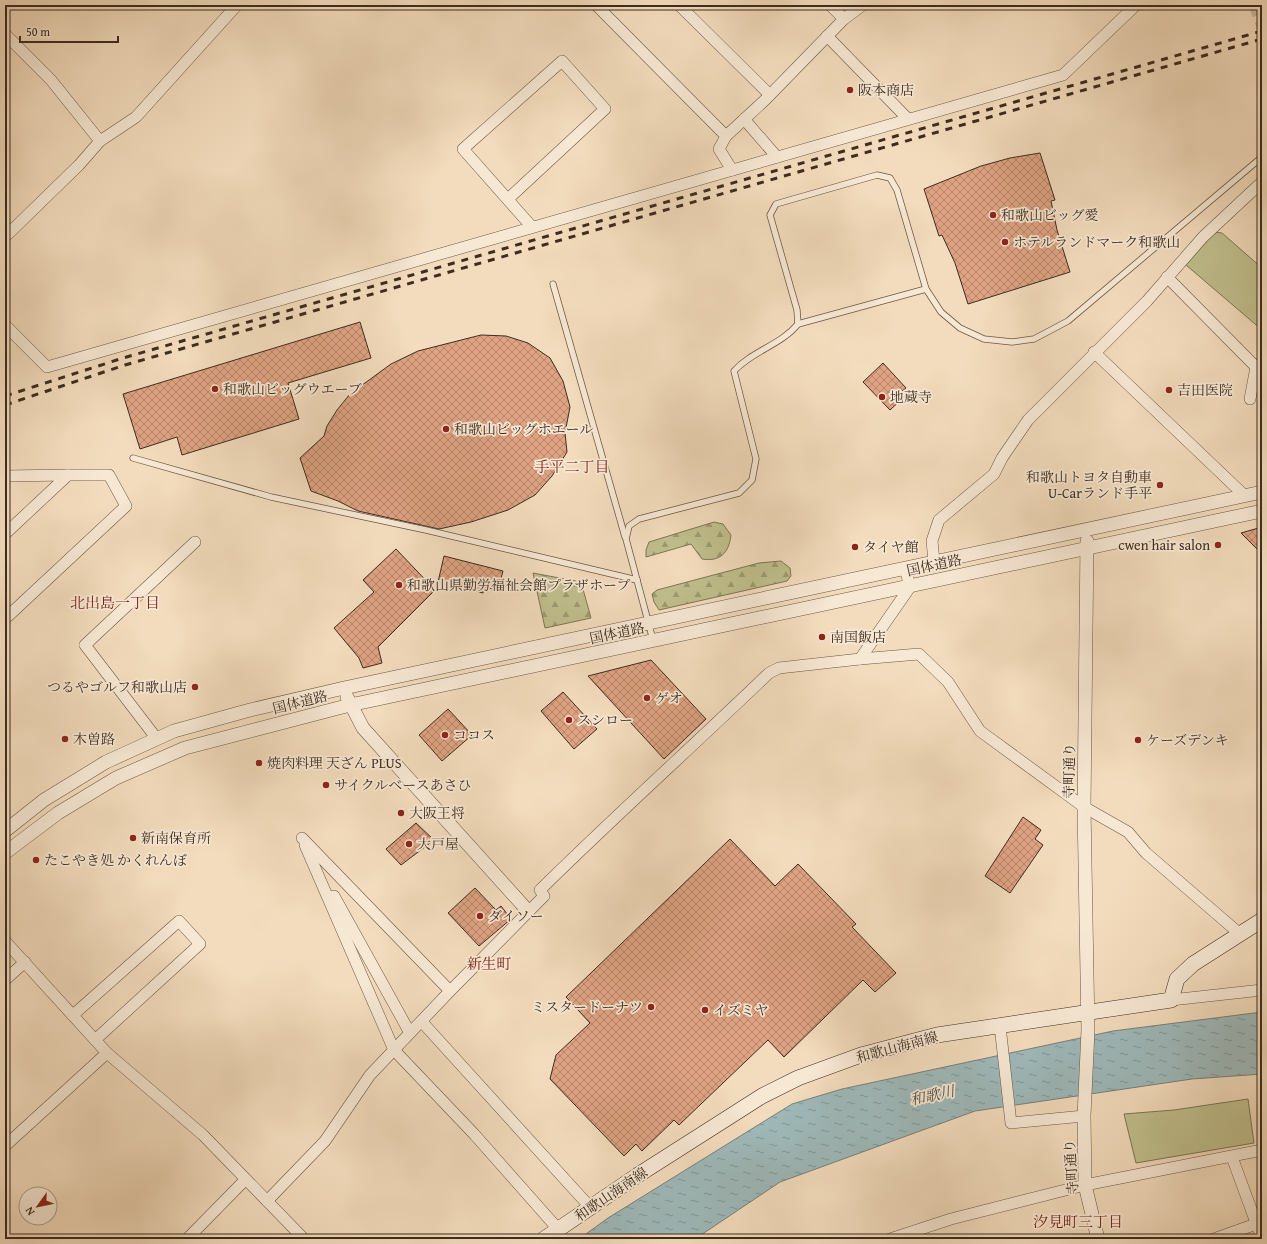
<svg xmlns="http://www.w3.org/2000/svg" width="1267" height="1244" viewBox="0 0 1267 1244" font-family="'Gentium Book Plus','Noto Serif JP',serif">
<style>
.green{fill:#c0bf8d;stroke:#7e7656}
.forest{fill:url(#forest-firs);stroke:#7e7656}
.water{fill:url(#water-ripples);stroke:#77817c}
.building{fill:url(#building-cross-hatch);stroke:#3d2c1f}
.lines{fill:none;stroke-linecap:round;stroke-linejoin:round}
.minor-tunnel{stroke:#cfb99d;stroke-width:11;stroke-dasharray:11 5.5;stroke-linecap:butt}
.service-casing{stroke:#6a5846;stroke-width:7}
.minor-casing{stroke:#6a5846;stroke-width:12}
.tertiary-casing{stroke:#6a5846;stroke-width:14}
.secondary-casing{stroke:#3d2c1f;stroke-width:16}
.service{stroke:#f7e8d4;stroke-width:5.5}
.minor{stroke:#f7e8d4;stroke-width:11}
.tertiary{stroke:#f7e8d4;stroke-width:13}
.secondary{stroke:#f7e8d4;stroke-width:15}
.rail{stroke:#3d2c1f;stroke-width:3;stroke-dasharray:7 7;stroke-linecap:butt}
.poi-dot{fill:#8f2418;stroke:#f7e8d4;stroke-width:1.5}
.labels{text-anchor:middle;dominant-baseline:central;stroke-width:3.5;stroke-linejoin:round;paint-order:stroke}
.poi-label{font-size:14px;fill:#3d2c1f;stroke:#f7e8d4;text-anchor:start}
.street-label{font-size:14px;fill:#3d2c1f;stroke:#f7e8d4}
.neighbourhood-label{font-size:15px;fill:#7a1f14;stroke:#f7e8d4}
.water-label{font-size:15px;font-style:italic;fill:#554f46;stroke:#f7e8d4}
</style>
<defs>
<pattern id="forest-firs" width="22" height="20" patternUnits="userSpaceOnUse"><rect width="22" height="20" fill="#c0bf8d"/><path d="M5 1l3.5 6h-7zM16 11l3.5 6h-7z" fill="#9d9b73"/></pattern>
<pattern id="water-ripples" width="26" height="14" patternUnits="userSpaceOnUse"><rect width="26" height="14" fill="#9eb9ba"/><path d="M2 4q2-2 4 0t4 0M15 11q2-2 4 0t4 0" fill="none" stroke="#829797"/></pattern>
<pattern id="building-cross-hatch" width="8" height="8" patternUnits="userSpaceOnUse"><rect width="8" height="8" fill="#dfa383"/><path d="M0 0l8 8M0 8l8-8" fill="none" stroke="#b6856b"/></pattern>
</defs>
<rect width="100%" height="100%" fill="#f3dcbd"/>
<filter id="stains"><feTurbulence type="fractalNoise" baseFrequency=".005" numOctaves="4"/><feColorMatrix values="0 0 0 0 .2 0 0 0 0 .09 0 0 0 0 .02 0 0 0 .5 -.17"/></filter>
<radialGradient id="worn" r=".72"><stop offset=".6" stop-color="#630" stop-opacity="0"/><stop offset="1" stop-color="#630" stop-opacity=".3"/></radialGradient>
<g class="green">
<polygon points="1215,232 1222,233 1262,268 1262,330 1186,265"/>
<polygon points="1248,1099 1254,1143 1136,1163 1124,1114 1174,1110"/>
</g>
<g class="forest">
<path d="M714,522L723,524L731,535C729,553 720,562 702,559L691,544L646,557V550L649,542Z"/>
<polygon points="781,561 790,568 791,576 787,581 659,610 654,602 652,594 657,590 759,563"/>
<polygon points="533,573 581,582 591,618 545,628"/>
</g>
<polygon class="water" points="1262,1012 1262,1074 1192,1079 975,1111 780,1182 695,1239 579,1239 608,1218 792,1104 842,1089 1113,1031"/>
<g class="building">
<polygon points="1040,153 1055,200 1051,201 1057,230 1070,272 968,304 955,263 942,235 939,236 924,189 981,166 1010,158"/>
<polygon points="360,322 371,358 288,383 299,419 182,455 177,437 140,449 123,394"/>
<polygon points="481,335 506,336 528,343 550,358 563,381 570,407 565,433 567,452 552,476 535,495 508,510 471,522 439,529 358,511 338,501 311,491 300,458 324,436 327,426 337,410 350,394 391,364 418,351"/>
<polygon points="883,363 906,388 902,391 906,395 890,410 863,382"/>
<polygon points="1262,527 1262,554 1241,533"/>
<polygon points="396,549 435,590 378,647 382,663 363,668 359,658 334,628 374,592 363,580"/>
<polygon points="444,556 503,571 498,590 484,587 483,593 438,582"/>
<polygon points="651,660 706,719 664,759 588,676"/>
<polygon points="563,692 597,729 574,749 541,711"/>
<polygon points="448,709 472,735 442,761 419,735"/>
<polygon points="1023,817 1041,830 1035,839 1043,845 1010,893 985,876"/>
<polygon points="416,823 434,840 401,865 386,849"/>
<polygon points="730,839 775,886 798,864 856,924 852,927 896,973 875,992 863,980 784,1057 768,1040 679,1125 674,1120 642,1151 636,1144 624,1156 550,1079 556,1055 590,1023 566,997"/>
<polygon points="475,888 496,910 501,906 511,919 479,946 448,913"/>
</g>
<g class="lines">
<polyline class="minor-tunnel" points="1254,5 1262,26"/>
<defs>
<g id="service">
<polyline points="553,284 625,537"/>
<polyline points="798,324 926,289"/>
<polyline points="133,458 271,497 426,530 637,580"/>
<path d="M653,640L626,539L629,526L639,519L739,493L752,480L756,459L734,371C752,351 781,345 798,324L797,310L770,215L776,204L877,175L890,178L897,190L926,289L941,312L960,328L984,339L1012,342L1034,339L1068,321L1262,157"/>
</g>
<g id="minor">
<polyline points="596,5 726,136 719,149 732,170"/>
<polyline points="679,5 770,95"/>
<polyline points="830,5 844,19"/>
<polyline points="5,34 51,80 100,141"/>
<polyline points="827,36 908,119"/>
<polyline points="744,119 777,157"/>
<polyline points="726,136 765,100 844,19 863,5"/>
<polyline points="508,199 605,109 562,61 463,149 532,227"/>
<polyline points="5,237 79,165 100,141 136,117 237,5"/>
<polyline points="1167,277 1256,367 1250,399"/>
<polyline points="5,325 47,367 1063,75 1136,5"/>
<polyline points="1094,352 1245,496"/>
<polyline points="5,476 68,475 5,534"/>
<polyline points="934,561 932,541 939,520 994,474 1002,458 1028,420 1147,301 1203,237 1262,182"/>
<polyline points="6,618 126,506 109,475 68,475"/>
<polyline points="860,659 919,654 948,682 980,731 1084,807 1128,832 1146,853 1240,934"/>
<polyline points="157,739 85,645 195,542"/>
<polyline points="305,845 394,1050 474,1134 558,1229"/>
<polyline points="334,896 410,1033"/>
<polyline points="5,941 107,1053 203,1135 304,1239"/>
<polyline points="5,980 25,962"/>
<path d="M450,991L544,896L540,890C615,816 693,746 769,673L779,668L860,659L910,587L905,568"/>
<polyline points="1171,1000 1262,990"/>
<polyline points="73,1015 179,921 200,944 95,1040"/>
<polyline points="422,1022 590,1207"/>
<polyline points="1000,1026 1011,1123 1084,1116"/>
<polyline points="5,1146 107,1053"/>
<polyline points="1232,1157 1262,1239"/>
<polyline points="267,1201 325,1141 370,1075 450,991 302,838"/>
<polyline points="187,1239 245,1180"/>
<polyline points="890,1239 951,1219 1085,1185 1262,1150"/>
<polyline points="1214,1239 1256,1224"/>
</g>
<g id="tertiary">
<polyline points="1087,541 1084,807 1088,1030 1084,1116 1085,1185 1098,1239"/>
<polyline points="347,697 363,728 528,911"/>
<polyline points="5,831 44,800 106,762 174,731 250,710 344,688 1262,492"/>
<polyline points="5,853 58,813 116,778 185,748 350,705 1262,511"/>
</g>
<polyline id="secondary" points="544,1239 638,1175 762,1096 798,1078 861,1055 937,1035 1171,1000 1177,979 1193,964 1262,920"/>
</defs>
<use href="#service" class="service-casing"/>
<use href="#minor" class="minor-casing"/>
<use href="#tertiary" class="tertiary-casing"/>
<use href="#secondary" class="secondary-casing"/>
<use href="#service" class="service"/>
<use href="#minor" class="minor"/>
<use href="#tertiary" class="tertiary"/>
<use href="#secondary" class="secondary"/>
<g class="rail">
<polyline points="5,396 123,358 1262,31"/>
<polyline points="5,405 125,365 1262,39"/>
</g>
</g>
<g class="poi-dot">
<circle cx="850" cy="90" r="4"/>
<circle cx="993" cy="215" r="4"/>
<circle cx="1005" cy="242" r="4"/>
<circle cx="215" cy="389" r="4"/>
<circle cx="1169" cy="390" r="4"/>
<circle cx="882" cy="397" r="4"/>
<circle cx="446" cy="429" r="4"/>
<circle cx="1160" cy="485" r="4"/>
<circle cx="1218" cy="545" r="4"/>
<circle cx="855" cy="547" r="4"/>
<circle cx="399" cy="585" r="4"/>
<circle cx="822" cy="637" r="4"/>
<circle cx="195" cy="687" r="4"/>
<circle cx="647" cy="698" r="4"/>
<circle cx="569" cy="720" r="4"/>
<circle cx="445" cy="735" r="4"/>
<circle cx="65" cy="739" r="4"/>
<circle cx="1138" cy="740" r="4"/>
<circle cx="259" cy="763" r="4"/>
<circle cx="326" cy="785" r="4"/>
<circle cx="401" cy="813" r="4"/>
<circle cx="133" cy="838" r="4"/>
<circle cx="409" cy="844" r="4"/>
<circle cx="36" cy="860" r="4"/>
<circle cx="480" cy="916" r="4"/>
<circle cx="651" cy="1007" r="4"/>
<circle cx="705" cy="1010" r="4"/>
</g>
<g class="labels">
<g class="poi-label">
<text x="858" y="90">阪本商店</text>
<text x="1001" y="215">和歌山ビッグ愛</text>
<text x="1013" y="242">ホテルランドマーク和歌山</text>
<text x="223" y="389">和歌山ビッグウエーブ</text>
<text x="1177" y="390">吉田医院</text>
<text x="890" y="397">地蔵寺</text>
<text x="454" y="429">和歌山ビッグホエール</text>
<text x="1152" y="477" text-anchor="end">和歌山トヨタ自動車<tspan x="1152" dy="16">U-Carランド手平</tspan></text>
<text x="1210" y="545" text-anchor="end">cwen hair salon</text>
<text x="863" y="547">タイヤ館</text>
<text x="407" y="585">和歌山県勤労福祉会館プラザホープ</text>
<text x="830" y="637">南国飯店</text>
<text x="187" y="687" text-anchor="end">つるやゴルフ和歌山店</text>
<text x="655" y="698">ゲオ</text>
<text x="577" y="720">スシロー</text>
<text x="453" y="735">ココス</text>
<text x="73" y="739">木曽路</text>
<text x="1146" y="740">ケーズデンキ</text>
<text x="267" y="763">焼肉料理 天ざん PLUS</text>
<text x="334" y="785">サイクルベースあさひ</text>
<text x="409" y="813">大阪王将</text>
<text x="141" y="838">新南保育所</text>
<text x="417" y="844">大戸屋</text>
<text x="44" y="860">たこやき処 かくれんぼ</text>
<text x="488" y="916">ダイソー</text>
<text x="643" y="1007" text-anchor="end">ミスタードーナツ</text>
<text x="713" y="1010">イズミヤ</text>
</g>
<g class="street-label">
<text transform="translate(934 565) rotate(-12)">国体道路</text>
<text transform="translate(617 633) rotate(-12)">国体道路</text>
<text transform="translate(300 702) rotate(-14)">国体道路</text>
<text transform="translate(1069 771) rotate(-89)">寺町通り</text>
<text transform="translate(897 1047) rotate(-15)">和歌山海南線</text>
<text transform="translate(1071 1167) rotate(-94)">寺町通り</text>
<text transform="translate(611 1194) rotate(-34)">和歌山海南線</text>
</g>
<g class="neighbourhood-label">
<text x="572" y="466">手平二丁目</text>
<text x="115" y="602">北出島一丁目</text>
<text x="489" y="963">新生町</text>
<text x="1078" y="1221">汐見町三丁目</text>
</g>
<g class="water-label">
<text transform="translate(932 1095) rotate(-12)">和歌川</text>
</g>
</g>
<rect width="1267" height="1244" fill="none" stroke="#f3dcbd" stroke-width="20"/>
<rect x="6" y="6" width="1255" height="1232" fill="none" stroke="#3d2c1f" stroke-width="2"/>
<rect x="10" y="10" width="1247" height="1224" fill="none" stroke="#3d2c1f"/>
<g transform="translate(38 1206) rotate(237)"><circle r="19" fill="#f7e8d4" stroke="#ad9d8c"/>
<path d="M0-3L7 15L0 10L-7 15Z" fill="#8f2418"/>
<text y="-6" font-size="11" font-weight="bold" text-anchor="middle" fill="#3d2c1f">N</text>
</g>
<path d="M20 36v6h98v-6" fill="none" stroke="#3d2c1f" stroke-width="2"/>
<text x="26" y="36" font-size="12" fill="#3d2c1f" stroke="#f7e8d4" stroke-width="3" paint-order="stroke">50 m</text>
<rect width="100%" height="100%" filter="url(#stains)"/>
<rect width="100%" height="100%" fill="url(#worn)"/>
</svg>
